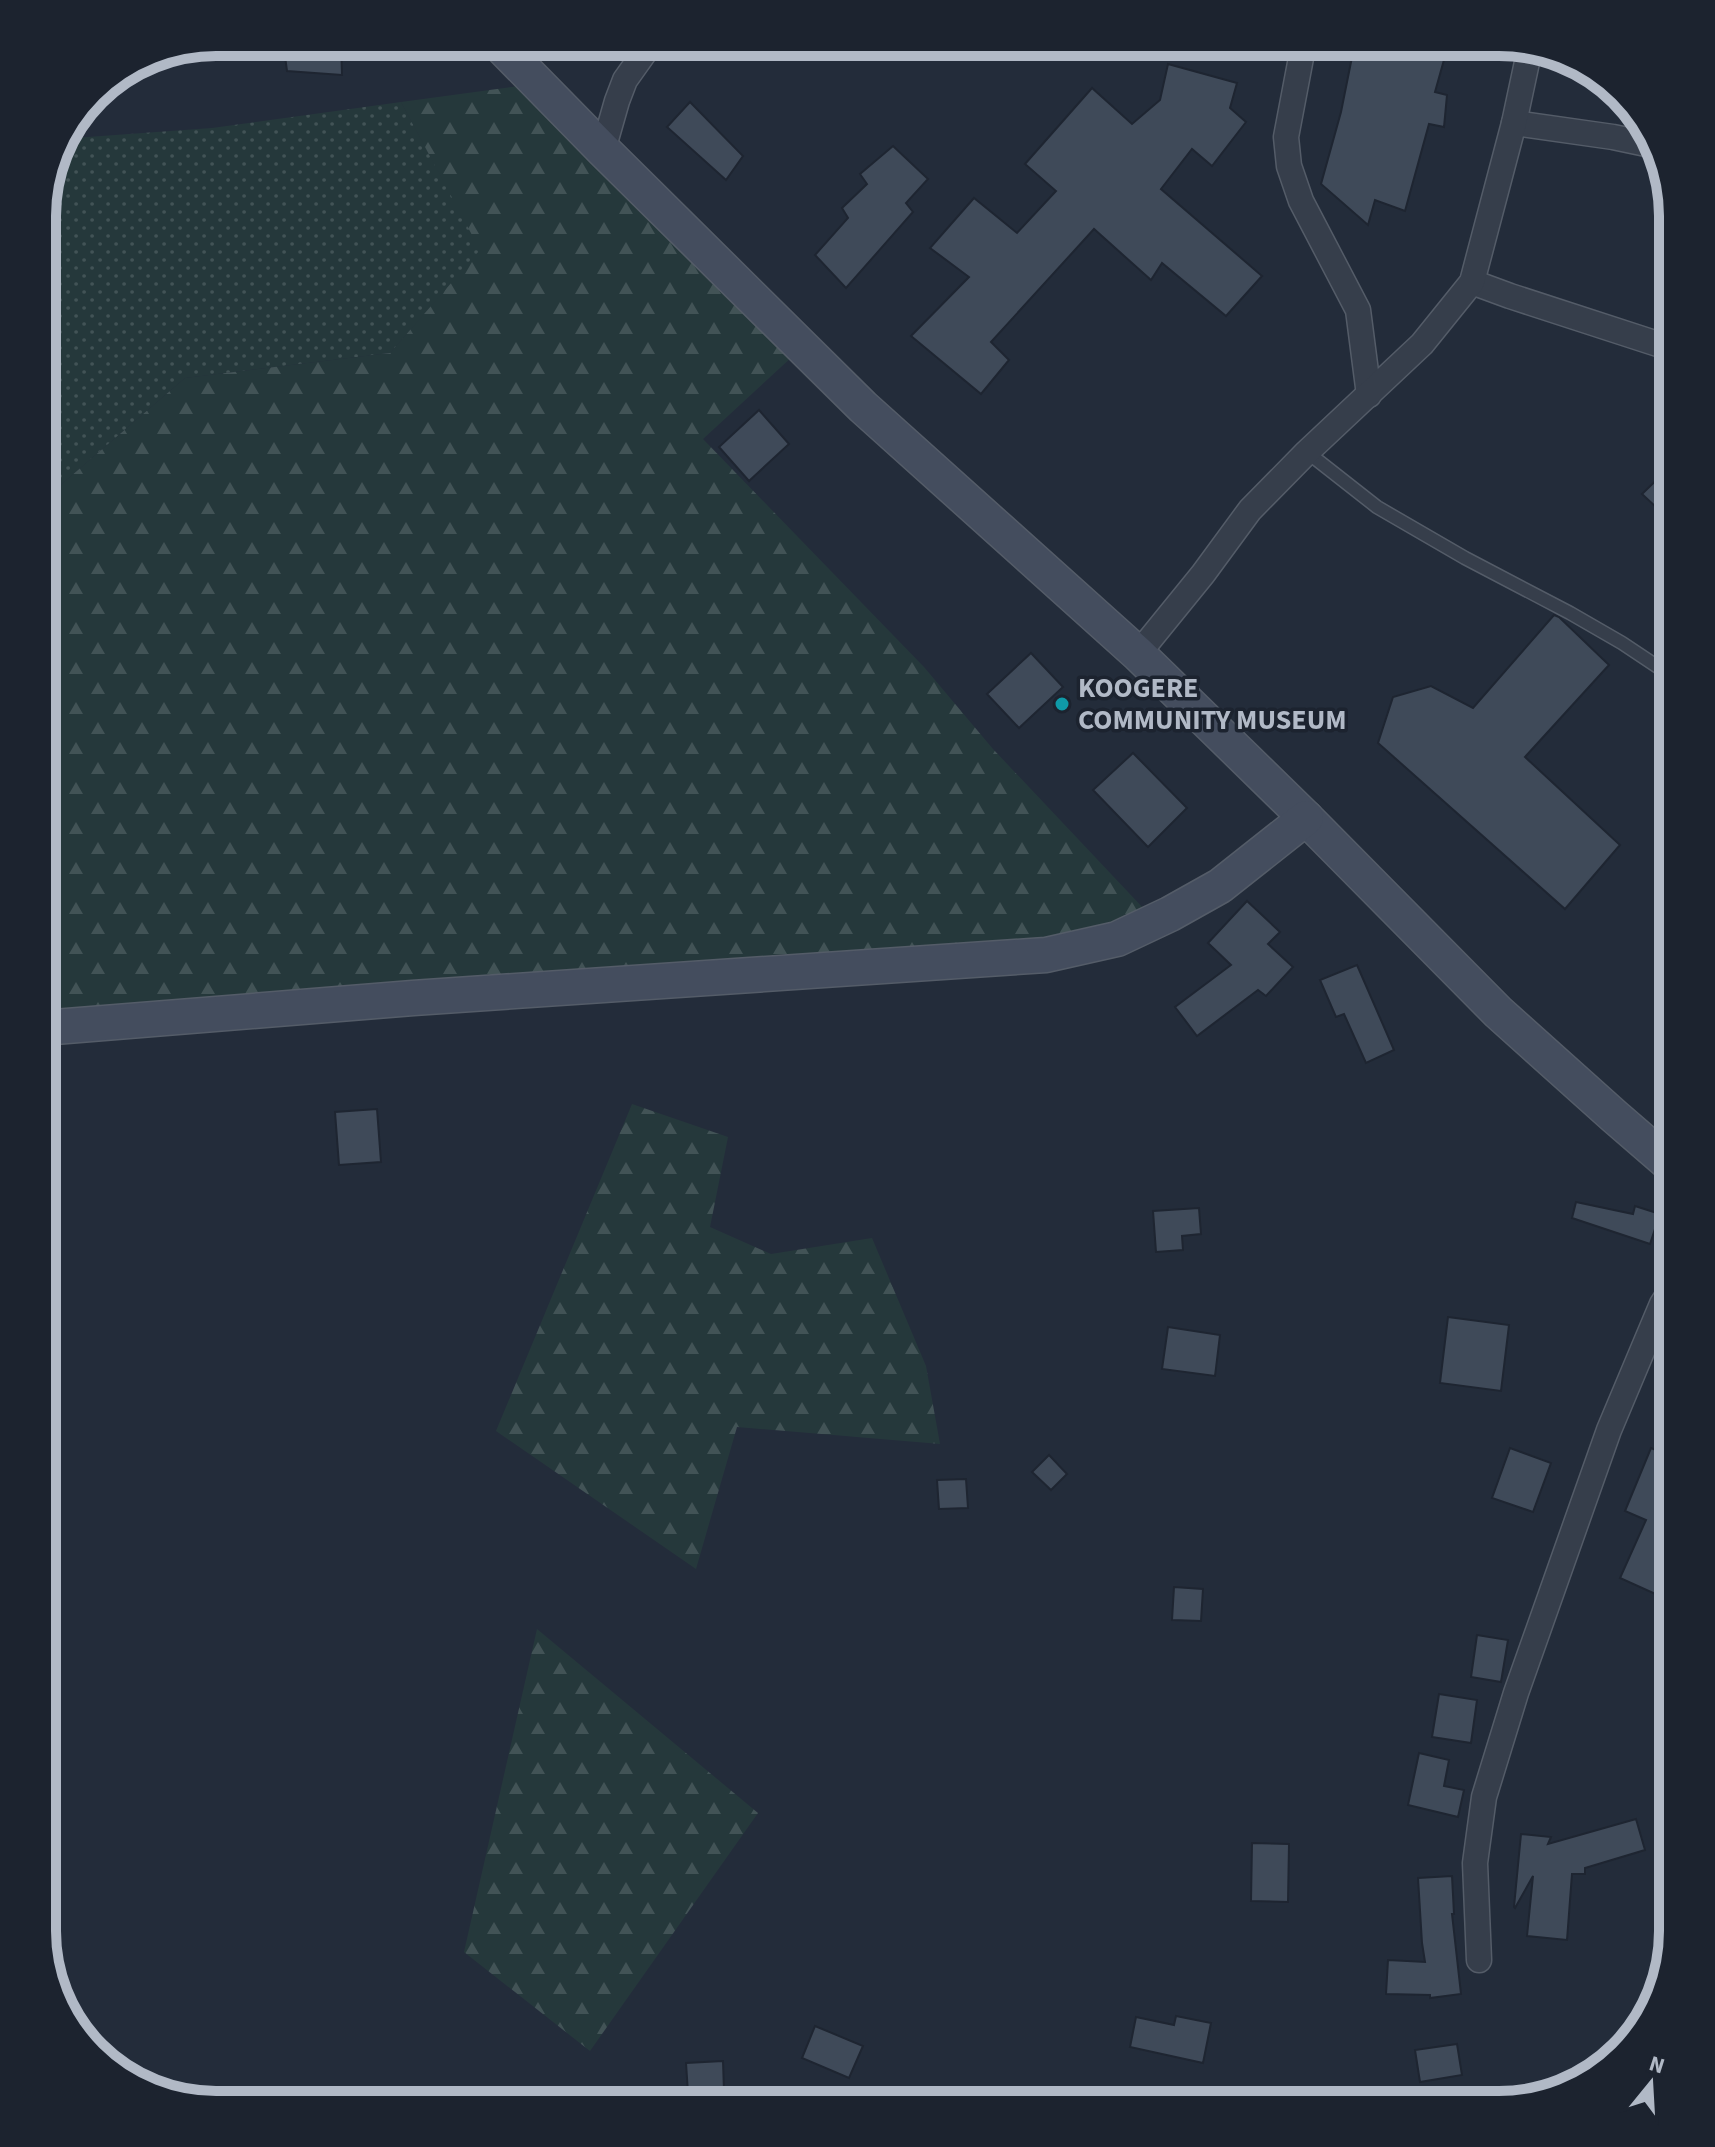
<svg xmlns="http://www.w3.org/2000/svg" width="1715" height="2147" viewBox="0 0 1715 2147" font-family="'Source Sans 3',sans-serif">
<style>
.grass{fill:url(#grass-dots)}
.forest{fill:url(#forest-firs)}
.building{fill:#3f4a59;stroke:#1e2531;stroke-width:2}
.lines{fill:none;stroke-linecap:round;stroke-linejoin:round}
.lane-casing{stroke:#545c68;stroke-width:15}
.street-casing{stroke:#545c68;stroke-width:27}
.secondary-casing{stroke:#545c68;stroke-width:37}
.path{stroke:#425559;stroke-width:5;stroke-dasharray:6 6;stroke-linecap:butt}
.lane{stroke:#363e4b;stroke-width:12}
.street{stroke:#363e4b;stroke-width:24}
.secondary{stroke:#444d5e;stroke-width:34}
.culture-dot{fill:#0f9aa8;stroke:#1c232f;stroke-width:3}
.labels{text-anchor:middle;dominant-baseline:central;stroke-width:7;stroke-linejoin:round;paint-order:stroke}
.poi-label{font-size:28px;font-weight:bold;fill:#b1b9c6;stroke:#1c232f;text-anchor:start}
.rim{fill:none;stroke:#b1b9c6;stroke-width:10}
</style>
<defs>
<pattern id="grass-dots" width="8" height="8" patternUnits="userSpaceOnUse" patternTransform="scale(2)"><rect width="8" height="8" fill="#25383b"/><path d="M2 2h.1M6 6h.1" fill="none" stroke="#425356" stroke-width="1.8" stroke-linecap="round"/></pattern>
<pattern id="forest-firs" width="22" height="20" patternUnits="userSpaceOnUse" patternTransform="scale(2)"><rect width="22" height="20" fill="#25383b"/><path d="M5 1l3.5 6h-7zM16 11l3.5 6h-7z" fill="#425356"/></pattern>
</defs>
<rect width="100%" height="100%" fill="#232c3a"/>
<polygon class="grass" points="401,102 481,250 390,353 185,378 42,501 42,204 60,139 212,128"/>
<g class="forest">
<polygon points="519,86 793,356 703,439 924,667 993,749 1145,910 1109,936 42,1017 42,501 185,378 390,353 480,250 401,102"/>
<polygon points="632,1104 728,1137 710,1227 771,1254 872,1238 926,1366 940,1444 737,1427 696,1569 496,1431"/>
<polygon points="537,1629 758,1813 590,2051 464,1952"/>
</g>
<g class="building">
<polygon points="283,42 341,42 342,75 287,71"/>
<polygon points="1355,42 1449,42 1435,92 1447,95 1444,127 1429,124 1405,211 1375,200 1368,225 1321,184 1341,112"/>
<polygon points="1168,64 1237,83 1230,108 1246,122 1212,166 1192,149 1161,189 1262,276 1226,316 1162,263 1151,280 1094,229 991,342 1009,360 981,394 911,336 969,277 930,248 974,198 1017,233 1056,191 1025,164 1092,88 1132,124 1160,100"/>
<polygon points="690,102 743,156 726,180 667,127"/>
<polygon points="893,146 928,179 906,203 913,212 846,288 815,255 848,218 842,208 867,184 860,174"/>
<polygon points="759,410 789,444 749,481 719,447"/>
<polygon points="1673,464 1673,523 1642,494"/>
<polygon points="1554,615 1559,617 1609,665 1525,757 1620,845 1565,909 1378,743 1393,697 1431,686 1473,708"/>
<polygon points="1031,653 1063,687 1019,728 987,694"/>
<polygon points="1133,753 1187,808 1148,847 1093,790"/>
<polygon points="1247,901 1280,932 1268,944 1293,967 1266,996 1258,990 1197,1036 1175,1007 1231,965 1208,943"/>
<polygon points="1357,965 1394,1050 1366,1063 1344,1014 1336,1017 1320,980"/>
<polygon points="377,1109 381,1162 339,1165 335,1112"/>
<polygon points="1576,1202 1633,1214 1635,1206 1660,1214 1650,1244 1572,1218"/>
<polygon points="1199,1208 1201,1234 1182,1236 1183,1250 1156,1252 1153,1211"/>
<polygon points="1448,1317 1509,1325 1501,1391 1440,1383"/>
<polygon points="1168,1327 1220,1335 1215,1376 1162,1369"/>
<polygon points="1510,1448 1551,1463 1533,1512 1492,1498"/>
<polygon points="1651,1448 1673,1457 1673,1602 1620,1578 1646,1520 1625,1511"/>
<polygon points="1049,1455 1067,1474 1051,1490 1032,1472"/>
<polygon points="966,1479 968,1508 939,1509 937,1480"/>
<polygon points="1174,1587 1203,1589 1201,1621 1172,1620"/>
<polygon points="1477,1635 1508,1640 1501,1682 1471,1677"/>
<polygon points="1439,1694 1477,1700 1471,1743 1432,1737"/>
<polygon points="1419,1753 1449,1760 1444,1786 1464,1790 1458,1817 1408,1805"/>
<polygon points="1636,1819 1645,1850 1585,1868 1585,1874 1572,1874 1567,1940 1527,1936 1533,1876 1515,1908 1514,1907 1521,1834 1551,1837 1548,1844"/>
<polygon points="1252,1843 1289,1844 1288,1902 1251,1901"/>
<polygon points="1452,1876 1454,1914 1452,1914 1461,1994 1430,1998 1430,1995 1386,1994 1388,1960 1425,1962 1422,1943 1418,1878"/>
<polygon points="1176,2016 1211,2023 1203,2063 1130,2047 1136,2017 1174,2025"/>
<polygon points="815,2026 863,2046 849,2078 802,2058"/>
<polygon points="1457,2044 1462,2075 1420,2082 1415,2050"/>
<polygon points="723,2061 724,2091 688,2093 686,2063"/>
</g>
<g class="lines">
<defs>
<polyline id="lane" points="1307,452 1377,507 1465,558 1570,613 1622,643 1673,677"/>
<g id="street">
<polyline points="1304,42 1286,137 1289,166 1301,201 1358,310 1369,395"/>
<polyline points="1514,123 1613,137 1651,145"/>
<polyline points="603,150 617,101 625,80 652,42"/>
<polyline points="1472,282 1510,296 1673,349"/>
<polyline points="1138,654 1203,574 1250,510 1307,452 1422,344 1472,282 1514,123 1530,48"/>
<polyline points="1479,1960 1475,1863 1484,1797 1516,1693 1609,1430 1662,1304 1673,1287"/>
</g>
<g id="secondary">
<polyline points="497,42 603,150 863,407 1138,654 1306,818 1498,1012 1614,1116 1673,1167"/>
<polyline points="42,1028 413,998 1046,955 1117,939 1170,914 1220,886 1306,818"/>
</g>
</defs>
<use href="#lane" class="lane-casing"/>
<use href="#street" class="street-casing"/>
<use href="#secondary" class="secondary-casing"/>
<polyline class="path" points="824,2105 825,2087"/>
<use href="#lane" class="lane"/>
<use href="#street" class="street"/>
<use href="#secondary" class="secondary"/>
</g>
<circle class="culture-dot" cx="1062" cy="704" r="8"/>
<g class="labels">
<g class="poi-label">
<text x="1078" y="688">KOOGERE<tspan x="1078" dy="32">COMMUNITY MUSEUM</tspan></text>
</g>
</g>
<path d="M0 0H1715V2147H0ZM216 56H1499A160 160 0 0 1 1659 216V1931A160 160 0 0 1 1499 2091H216A160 160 0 0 1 56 1931V216A160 160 0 0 1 216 56Z" fill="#1c232f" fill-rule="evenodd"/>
<path class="rim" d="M216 56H1499A160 160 0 0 1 1659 216V1931A160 160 0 0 1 1499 2091H216A160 160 0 0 1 56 1931V216A160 160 0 0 1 216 56Z"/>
<g transform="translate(1651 2083) rotate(18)" stroke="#1c232f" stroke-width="6" paint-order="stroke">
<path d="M0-6L14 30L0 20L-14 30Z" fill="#b1b9c6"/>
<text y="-12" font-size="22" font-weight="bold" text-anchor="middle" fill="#b1b9c6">N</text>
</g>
</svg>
